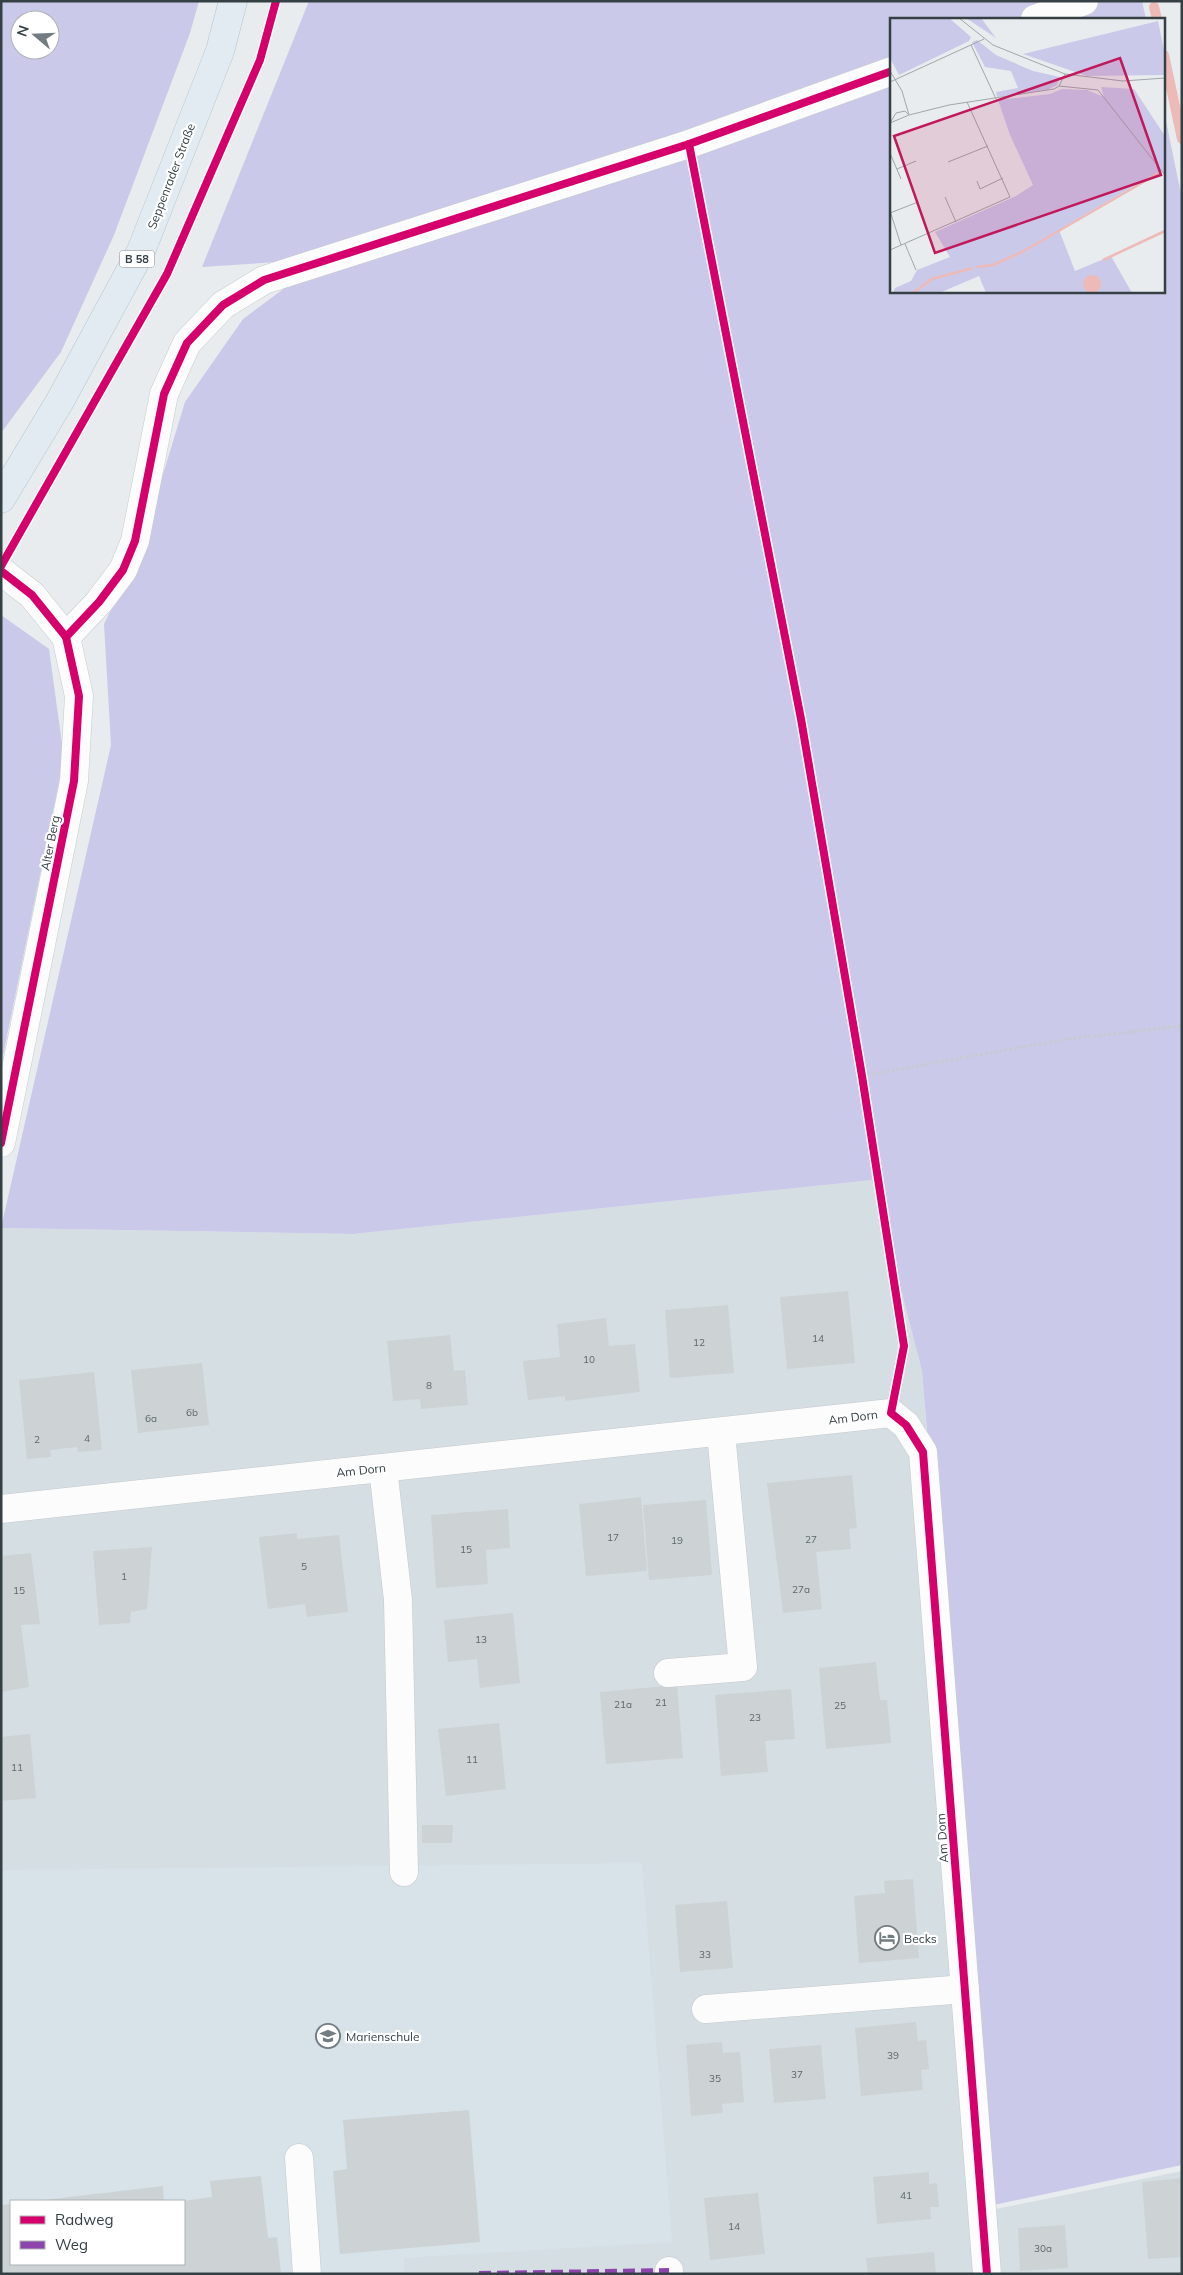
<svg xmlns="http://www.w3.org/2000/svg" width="1183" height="2275" viewBox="0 0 1183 2275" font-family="Mulish,sans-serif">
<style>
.residential{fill:#d5dee3;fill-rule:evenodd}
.education{fill:#d7e2e9;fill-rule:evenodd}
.green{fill:#cbc9ea;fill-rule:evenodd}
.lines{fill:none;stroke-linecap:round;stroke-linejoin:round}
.stream{stroke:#eebab7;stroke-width:10}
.building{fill:#cdd3d5}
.minor-casing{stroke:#c5cacc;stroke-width:29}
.major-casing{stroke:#b5c7d1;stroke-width:29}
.path{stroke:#c6cbcd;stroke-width:3;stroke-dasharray:2.5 2.5;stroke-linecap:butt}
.minor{stroke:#fcfcfc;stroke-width:28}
.major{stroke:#e2ebf1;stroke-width:28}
.quiet{stroke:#8e44ad;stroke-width:6;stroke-dasharray:12 6;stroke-linecap:butt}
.cycleway-casing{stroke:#fff;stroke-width:11}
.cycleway{stroke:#d6006c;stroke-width:8}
.labels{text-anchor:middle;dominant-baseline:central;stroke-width:4.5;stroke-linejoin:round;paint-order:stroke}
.number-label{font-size:10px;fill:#5c666a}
.shield{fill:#fff;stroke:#71797c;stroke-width:1}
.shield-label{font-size:11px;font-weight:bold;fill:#344044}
.street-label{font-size:12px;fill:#344044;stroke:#fff}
.poi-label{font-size:12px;fill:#344044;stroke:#fff;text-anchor:start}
.inset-river{fill:none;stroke:#eebab7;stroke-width:2.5}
.inset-road{fill:none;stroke:#a0a7aa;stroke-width:1}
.view{fill:#c2185b;fill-opacity:0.15;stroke:#c2185b;stroke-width:2.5}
.inset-edge{fill:none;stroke:#344044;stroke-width:2.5}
</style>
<rect width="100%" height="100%" fill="#e8ecee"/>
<path class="residential" d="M873,1180L922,1371L986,2211L1182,2171V2274H1V1228L353,1234ZM11,2201H184V2264H11Z"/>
<path class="education" d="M642,1863L672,2242L404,2258V2274H1V1870ZM11,2201H184V2264H11Z"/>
<g class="green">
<path d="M1,1H199L190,33L114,235L61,352L1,433ZM20,20H50V50H20Z"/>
<polygon points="309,1 1076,1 1027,19 892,19 892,67 293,261 202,267"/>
<polygon points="1092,1 1142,1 1146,19 1043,19"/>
<polygon points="892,73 892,291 1164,291 1164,111 1182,199 1182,2165 989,2206 973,1984 922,1371 873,1180 353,1234 1,1228 111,745 104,624 139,553 185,402 243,319 305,273"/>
<polygon points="1,615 49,649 64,758 1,1065"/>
</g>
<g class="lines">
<g class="stream">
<polyline points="1154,7 1157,19"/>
<polyline points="1164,55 1182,139"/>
</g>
</g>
<g class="building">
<polygon points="848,1291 855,1363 787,1369 780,1297"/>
<polygon points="728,1305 734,1373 670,1378 665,1310"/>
<polygon points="606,1318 609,1346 635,1344 640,1392 565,1401 565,1396 528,1400 523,1361 560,1357 557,1324"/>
<polygon points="450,1335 454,1371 465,1370 468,1405 421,1409 420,1399 393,1401 387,1341"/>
<polygon points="202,1363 209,1425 138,1433 131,1370"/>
<polygon points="94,1372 102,1450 78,1452 77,1447 50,1450 51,1457 27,1459 19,1380"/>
<polygon points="852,1475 857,1528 849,1529 851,1549 816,1552 822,1609 783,1613 767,1483"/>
<polygon points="641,1497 647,1571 586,1576 579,1504"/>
<polygon points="706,1500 712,1575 649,1580 643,1505"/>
<polygon points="508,1509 510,1548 486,1550 488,1584 436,1588 431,1515"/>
<polygon points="297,1533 297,1539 339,1535 348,1612 307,1617 305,1604 268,1609 259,1537"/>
<polygon points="152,1547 147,1609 131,1612 130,1623 99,1625 93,1551"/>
<polygon points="31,1553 40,1624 21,1625 29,1687 1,1692 1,1556"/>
<polygon points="513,1613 520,1683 480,1688 477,1659 448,1662 444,1620"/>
<polygon points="876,1662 880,1700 887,1700 891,1743 826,1749 819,1668"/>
<polygon points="677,1685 683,1758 606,1764 600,1692"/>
<polygon points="791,1689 795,1739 765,1741 768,1772 721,1776 715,1695"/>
<polygon points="499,1723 506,1789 446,1796 438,1729"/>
<polygon points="30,1734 36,1798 1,1801 1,1737"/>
<polygon points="422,1825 453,1825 452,1843 422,1843"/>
<polygon points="913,1879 919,1958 859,1963 854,1896 885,1893 884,1881"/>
<polygon points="727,1901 733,1968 680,1972 675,1905"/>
<polygon points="916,2022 918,2041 926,2040 929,2069 921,2070 923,2090 861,2096 855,2028"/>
<polygon points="722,2042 723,2053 740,2052 744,2102 722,2104 723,2113 691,2116 686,2045"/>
<polygon points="821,2045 826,2099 774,2103 769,2049"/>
<polygon points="469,2110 480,2242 340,2254 333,2171 347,2169 343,2120"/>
<polygon points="929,2172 929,2184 937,2183 939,2207 930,2207 931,2219 877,2224 873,2177"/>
<polygon points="261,2176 268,2238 277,2237 281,2274 1,2274 1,2205 11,2204 11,2264 184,2264 184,2201 212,2197 210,2181"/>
<polygon points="1182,2178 1182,2257 1148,2259 1142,2182"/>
<polygon points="163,2186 164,2201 45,2201 45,2200"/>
<polygon points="758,2193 765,2254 710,2260 704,2198"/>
<polygon points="1065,2225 1068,2268 1020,2271 1018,2228"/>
<polygon points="934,2252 936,2274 868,2274 866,2258"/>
</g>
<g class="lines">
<defs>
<g id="minor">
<polyline points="1035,19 1084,1"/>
<polyline points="1,571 32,595 66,637 79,696 74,781 1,1143"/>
<polyline points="66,637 99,602 123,570 135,541 164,394 187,343 223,305 264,280 689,144 892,71"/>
<polyline points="383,1468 398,1600 404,1872"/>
<polyline points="1,1509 891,1413 906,1425 923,1452 987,2274"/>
<polyline points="668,1673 743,1667 721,1433"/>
<polyline points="706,2009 965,1989"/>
<polyline points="299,2158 307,2274"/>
<polyline points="669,2271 669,2274"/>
</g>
<polyline id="major" points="1,499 60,401 141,251 220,51 233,1"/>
</defs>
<use href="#minor" class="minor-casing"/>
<use href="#major" class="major-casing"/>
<polyline class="path" points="862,1076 1067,1039 1182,1026"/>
<use href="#minor" class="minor"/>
<use href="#major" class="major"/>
<polyline class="quiet" points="479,2274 669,2271"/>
<defs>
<g id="cycleway">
<polyline points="689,144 801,719 862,1076 904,1346 891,1413 906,1425 923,1452 987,2274"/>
<polyline points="1,566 167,274 260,60 276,1"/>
<polyline points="1,571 32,595 66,637 79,696 74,781 1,1143"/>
<polyline points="66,637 99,602 123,570 135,541 164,394 187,343 223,305 264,280 689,144 892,71"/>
</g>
</defs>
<use href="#cycleway" class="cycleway-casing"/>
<use href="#cycleway" class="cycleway"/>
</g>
<defs>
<symbol id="hotel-ring" viewBox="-11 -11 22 22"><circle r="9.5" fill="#fff" stroke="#737c80" stroke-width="1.5"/><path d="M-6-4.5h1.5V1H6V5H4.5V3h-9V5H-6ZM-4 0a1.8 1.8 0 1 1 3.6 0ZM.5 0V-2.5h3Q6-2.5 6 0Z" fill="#737c80"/></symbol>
<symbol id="school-ring" viewBox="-11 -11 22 22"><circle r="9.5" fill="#fff" stroke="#737c80" stroke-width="1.5"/><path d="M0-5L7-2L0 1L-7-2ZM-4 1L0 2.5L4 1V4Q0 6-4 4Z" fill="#737c80"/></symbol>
</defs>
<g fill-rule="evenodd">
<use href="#hotel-ring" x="873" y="1924" width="28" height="28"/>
<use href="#school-ring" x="314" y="2022" width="28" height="28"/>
</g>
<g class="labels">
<g class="number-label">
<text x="818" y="1338">14</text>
<text x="699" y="1342">12</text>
<text x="589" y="1359">10</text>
<text x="429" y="1385">8</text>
<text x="192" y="1412">6b</text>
<text x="151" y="1418">6a</text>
<text x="87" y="1438">4</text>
<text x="37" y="1439">2</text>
<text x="613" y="1537">17</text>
<text x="811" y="1539">27</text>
<text x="677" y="1540">19</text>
<text x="466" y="1549">15</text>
<text x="304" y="1566">5</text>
<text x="124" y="1576">1</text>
<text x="801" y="1589">27a</text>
<text x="19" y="1590">15</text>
<text x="481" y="1639">13</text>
<text x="661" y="1702">21</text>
<text x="623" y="1704">21a</text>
<text x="840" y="1705">25</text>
<text x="755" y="1717">23</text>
<text x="472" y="1759">11</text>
<text x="17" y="1767">11</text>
<text x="705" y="1954">33</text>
<text x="893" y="2055">39</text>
<text x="797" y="2074">37</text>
<text x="715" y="2078">35</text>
<text x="906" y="2195">41</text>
<text x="734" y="2226">14</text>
<text x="1043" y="2248">30a</text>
</g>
<rect class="shield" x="119.5" y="250.5" width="35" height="17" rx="4"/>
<g class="shield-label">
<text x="137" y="259">B 58</text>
</g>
<g class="street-label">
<text transform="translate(171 176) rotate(-69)">Seppenrader Straße</text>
<text transform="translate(50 843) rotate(-79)">Alter Berg</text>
<text transform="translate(853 1417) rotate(-7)">Am Dorn</text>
<text transform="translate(361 1470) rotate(-6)">Am Dorn</text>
<text transform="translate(942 1838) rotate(-94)">Am Dorn</text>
</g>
<g class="poi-label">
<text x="904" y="1938">Becks</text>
<text x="346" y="2036">Marienschule</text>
</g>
</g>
<g transform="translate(890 18)">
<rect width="275" height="275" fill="#e8ecee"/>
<path d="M0,0H59L81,19L79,23L9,57L0,40ZM76,0H91L106,20ZM268,3L275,37V57L197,58L133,36ZM87,22L106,37L143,53L170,59L167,67L157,72L107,79L106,74L128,70L121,53L95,49L82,24ZM211,69L244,71L275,118V157L271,152L169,212L185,253L221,238L242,275H96L89,258L49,275H3L5,270L21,263L27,252L60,239L45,214L126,178L143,167L120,117L108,82L160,76L172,71L197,72L214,79Z" fill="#cbc9ea"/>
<path d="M193 266a9 9 0 1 1 18 0a9 9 0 1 1-18 0Z" fill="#eebab7"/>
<path class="inset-river" d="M213,242L275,213M87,249L103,247L134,233L269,155M23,275L42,261L83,250"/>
<path class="inset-road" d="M69,0L103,27L175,56L233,63L275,60M81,27L106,81M0,53L12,73L19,97M0,64L94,21M169,68L208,72L275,157M0,105L19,97L59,87L164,71L169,68L175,56M0,105L6,95L15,93L18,96M0,135L11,161M58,144L98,128M7,151L26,143M87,163L90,171L113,160M55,179L66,204M0,193L11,227M0,195L28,184M15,226L26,252M0,232L120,179L77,84"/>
<path class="view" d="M230,40L271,157L45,235L4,118Z"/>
<rect width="275" height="275" class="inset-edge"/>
</g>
<rect width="1183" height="2275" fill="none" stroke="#344044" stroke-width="5"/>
<rect x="10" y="2200" width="175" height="65" fill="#ffffff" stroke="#aeb3b4"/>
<rect x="20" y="2216" width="25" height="8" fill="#d6006c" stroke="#aeb3b4"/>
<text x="55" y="2225" font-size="15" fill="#344044">Radweg</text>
<rect x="20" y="2241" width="25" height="8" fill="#8e44ad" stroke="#aeb3b4"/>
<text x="55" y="2250" font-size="15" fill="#344044">Weg</text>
<g transform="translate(35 35) rotate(289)"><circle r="24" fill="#ffffff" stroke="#aeb3b4"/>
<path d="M0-4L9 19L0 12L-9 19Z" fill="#737c80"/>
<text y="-8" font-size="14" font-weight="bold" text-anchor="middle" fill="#344044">N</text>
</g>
</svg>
